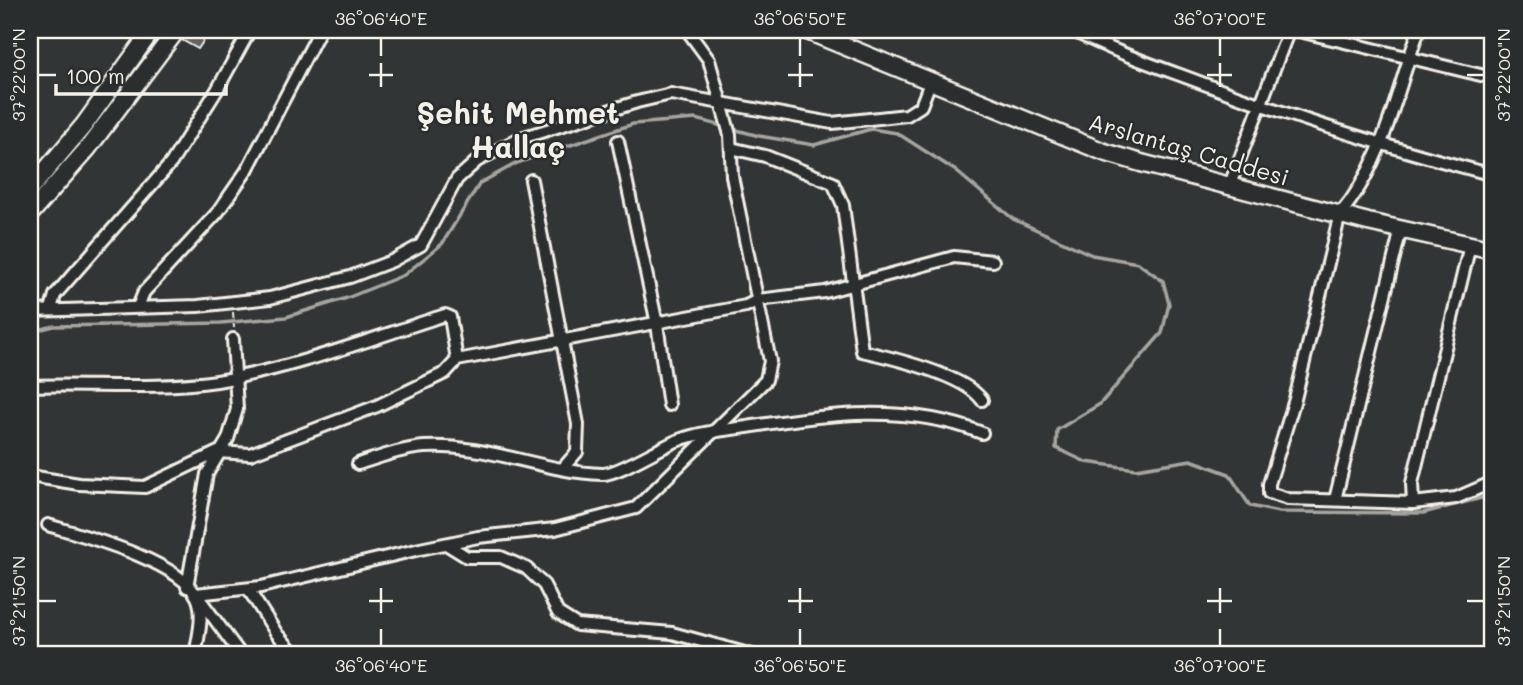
<svg xmlns="http://www.w3.org/2000/svg" width="1523" height="685" viewBox="0 0 1523 685" font-family="Mali,sans-serif">
<style>
.green{fill:#4b4d4c;stroke:#a09f9a;stroke-width:2}
.lines{fill:none;stroke-linecap:round;stroke-linejoin:round}
.stream{stroke:#a6a5a0;stroke-width:3.5}
.building{fill:#5f605f;stroke:#f4f1e8;stroke-width:2}
.minor-casing{stroke:#f4f1e8;stroke-width:16}
.secondary-casing{stroke:#f4f1e8;stroke-width:21}
.path{stroke:#f4f1e8;stroke-width:2;stroke-dasharray:7 5;stroke-linecap:butt}
.minor{stroke:#2a2d2e;stroke-width:10}
.secondary{stroke:#2a2d2e;stroke-width:16}
.ticks{fill:none;stroke:#f4f1e8;stroke-width:2.5}
.labels{text-anchor:middle;dominant-baseline:central;stroke-width:5;stroke-linejoin:round;paint-order:stroke}
.street-label{font-size:23px;fill:#f4f1e8;stroke:#2a2d2e}
.district-label{font-size:30px;font-weight:bold;fill:#f4f1e8;stroke:#2a2d2e}
.neatline{fill:none;stroke:#f4f1e8;stroke-width:2.5}
.ticks-label{font-size:18px;text-anchor:middle;fill:#f4f1e8}
</style>
<rect width="100%" height="100%" fill="#323535"/>
<filter id="ink" filterUnits="userSpaceOnUse"><feTurbulence type="fractalNoise" baseFrequency=".0143" numOctaves="2"/><feDisplacementMap in="SourceGraphic" scale="14" xChannelSelector="R" yChannelSelector="G"/><feConvolveMatrix kernelMatrix="1 2 1 2 8 2 1 2 1" color-interpolation-filters="sRGB"/></filter>
<g filter="url(#ink)">
<polygon class="green" points="155,40 157,41 71,156 30,204 30,198"/>
<g class="lines">
<polyline class="stream" points="30,332 54,326 221,323 286,317 347,298 404,275 442,244 480,183 517,163 633,124 696,119 759,136 814,145 871,129 897,133 956,171 1013,219 1092,255 1138,263 1163,281 1169,304 1162,333 1100,404 1057,430 1056,448 1086,462 1136,469 1191,460 1229,474 1250,506 1279,512 1423,513 1493,495"/>
</g>
<polygon class="building" points="186,30 198,30 208,34 198,49 182,40"/>
<g class="lines">
<defs>
<g id="minor">
<path d="M1071,30C1112,51 1156,66 1199,82C1296,119 1393,149 1493,175"/>
<polyline points="1295,30 1493,78"/>
<path d="M1419,30C1396,91 1384,163 1340,214L1295,399L1269,484V493L1288,499L1413,503L1456,498L1493,482"/>
<polyline points="618,141 657,324 669,405"/>
<path d="M731,148L765,156L833,183L843,205L862,351C893,358 964,375 982,400"/>
<polyline points="531,180 578,424 577,452 563,468"/>
<polyline points="1229,187 1289,30"/>
<polyline points="138,307 144,292 218,212 247,170 320,30"/>
<polyline points="51,309 55,295 171,163 217,90 250,30"/>
<polyline points="30,311 198,306 270,298 350,277 392,261 421,245 457,179 477,161 518,139 637,102 671,94 832,123 907,115 921,106 931,80"/>
<polyline points="457,360 746,306 758,300 825,292 954,257 993,261"/>
<path d="M30,386C93,384 155,390 217,381C295,368 370,339 445,315L450,317L457,360L445,373L377,406L250,454L218,452L145,487L79,484L30,476"/>
<path d="M358,464C380,457 401,449 424,447C484,443 543,472 602,474C617,475 662,446 679,440C700,432 725,430 747,427C826,414 906,403 982,433"/>
<polyline points="1335,500 1401,229"/>
<polyline points="1413,503 1412,483 1470,245"/>
<path d="M48,525C84,536 180,561 197,597C205,613 198,638 195,655"/>
<polyline points="446,544 467,557 501,557 526,568 544,585 558,613 577,625 672,633 752,655"/>
<polyline points="187,587 207,474 228,439 237,409 233,339"/>
<polyline points="248,589 277,634 296,655"/>
<polyline points="241,655 196,594 261,587 420,549 478,537 555,529 636,508 766,380 770,361 732,176 730,135 709,60 687,30"/>
<polyline points="696,655 716,646 720,655"/>
</g>
<g id="secondary">
<polyline points="805,30 1104,152 1141,163 1368,222 1493,250"/>
<polyline points="30,189 84,125 152,30"/>
<polyline points="30,214 88,148 176,31"/>
</g>
</defs>
<use href="#minor" class="minor-casing"/>
<use href="#secondary" class="secondary-casing"/>
<polyline class="path" points="233,312 234,328"/>
<use href="#minor" class="minor"/>
<use href="#secondary" class="secondary"/>
</g>
</g>
<path class="ticks" d="M381,38V56M800,38V56M1220,38V56M381,63V87M800,63V87M1220,63V87M38,75H56M369,75H393M788,75H813M1207,75H1232M1467,75H1484M381,588V613M800,588V613M1220,588V613M38,601H56M369,601H393M788,601H813M1207,601H1232M1467,601H1484M381,629V646M800,629V646M1220,629V646"/>
<g class="labels">
<g class="street-label">
<text transform="translate(1189 149) rotate(16)">Arslantaş Caddesi</text>
</g>
<g class="district-label">
<text x="518" y="112">Şehit Mehmet<tspan x="518" dy="34">Hallaç</tspan></text>
</g>
</g>
<rect width="1523" height="685" fill="none" stroke="#2a2d2e" stroke-width="77"/>
<path d="M56 84v10h170v-10" fill="none" stroke="#f4f1e8" stroke-width="3.5"/>
<text x="66" y="84" font-size="21" fill="#f4f1e8" stroke="#2a2d2e" stroke-width="5" paint-order="stroke">100 m</text>
<rect x="38" y="38" width="1446" height="608" class="neatline"/>
<g class="ticks-label">
<text x="381" y="25">36°06'40"E</text>
<text x="800" y="25">36°06'50"E</text>
<text x="1220" y="25">36°07'00"E</text>
<text transform="translate(19 75) rotate(-90)" y="6">37°22'00"N</text>
<text transform="translate(1504 75) rotate(-90)" y="6">37°22'00"N</text>
<text transform="translate(19 601) rotate(-90)" y="6">37°21'50"N</text>
<text transform="translate(1504 601) rotate(-90)" y="6">37°21'50"N</text>
<text x="381" y="672">36°06'40"E</text>
<text x="800" y="672">36°06'50"E</text>
<text x="1220" y="672">36°07'00"E</text>
</g>
</svg>
